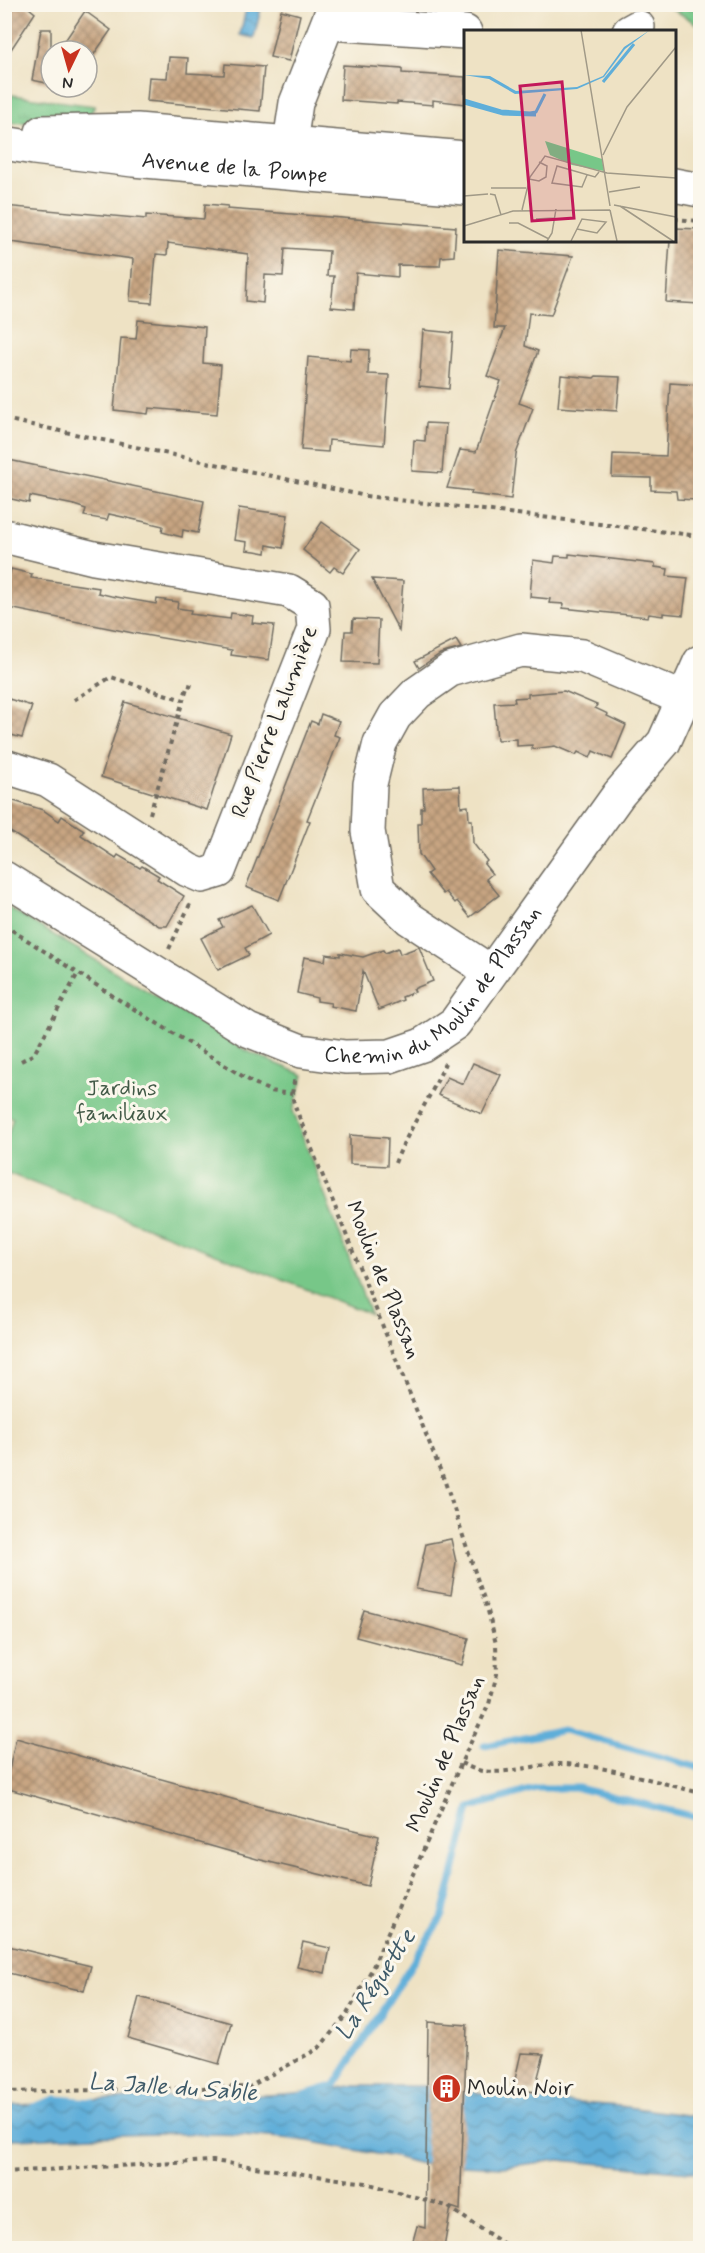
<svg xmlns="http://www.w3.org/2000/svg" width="705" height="2253" viewBox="0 0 705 2253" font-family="Mynerve,sans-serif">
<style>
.grass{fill:url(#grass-tufts);stroke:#51795a;stroke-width:1.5}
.green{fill:#77c788;stroke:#51795a;stroke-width:1.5}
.water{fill:url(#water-waves);stroke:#456c82;stroke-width:1.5}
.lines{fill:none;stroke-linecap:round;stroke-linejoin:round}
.stream{stroke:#5faed9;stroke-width:7}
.building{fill:url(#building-cross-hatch)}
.minor-casing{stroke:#6f6b61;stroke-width:36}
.path{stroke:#6f6b61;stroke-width:4;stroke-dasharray:4.5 4.5;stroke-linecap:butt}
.minor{stroke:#fff;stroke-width:33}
.labels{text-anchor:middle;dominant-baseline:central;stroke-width:6;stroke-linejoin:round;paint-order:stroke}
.street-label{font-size:22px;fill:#2b2b2b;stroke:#fbf7ec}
.park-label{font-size:22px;fill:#425a47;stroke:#fbf7ec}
.poi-label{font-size:22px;fill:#2b2b2b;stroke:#fbf7ec;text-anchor:start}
.water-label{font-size:24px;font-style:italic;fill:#3d5968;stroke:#fbf7ec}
.inset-river{fill:none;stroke:#5faed9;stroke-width:3}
.inset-road{fill:none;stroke:#a09987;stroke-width:1.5}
.view{fill:#c2185b;fill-opacity:0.15;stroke:#c2185b;stroke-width:3}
.inset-edge{fill:none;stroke:#2b2b2b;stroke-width:3}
</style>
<defs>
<pattern id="grass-tufts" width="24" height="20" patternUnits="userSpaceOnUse" patternTransform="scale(1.5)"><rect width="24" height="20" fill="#77c788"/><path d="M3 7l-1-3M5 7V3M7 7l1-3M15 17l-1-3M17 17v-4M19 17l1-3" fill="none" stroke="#62a26f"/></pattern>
<pattern id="water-waves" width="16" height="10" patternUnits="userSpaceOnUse" patternTransform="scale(1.5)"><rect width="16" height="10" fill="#5faed9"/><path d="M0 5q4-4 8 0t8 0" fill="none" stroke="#4f8eb0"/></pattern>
<pattern id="building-cross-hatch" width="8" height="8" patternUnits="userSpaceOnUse" patternTransform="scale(1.5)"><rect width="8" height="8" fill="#c8a582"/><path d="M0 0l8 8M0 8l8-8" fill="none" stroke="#a3876b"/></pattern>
</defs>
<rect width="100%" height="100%" fill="#fbf7ec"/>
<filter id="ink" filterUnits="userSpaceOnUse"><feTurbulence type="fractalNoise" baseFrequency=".0167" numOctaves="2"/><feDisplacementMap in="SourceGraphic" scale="12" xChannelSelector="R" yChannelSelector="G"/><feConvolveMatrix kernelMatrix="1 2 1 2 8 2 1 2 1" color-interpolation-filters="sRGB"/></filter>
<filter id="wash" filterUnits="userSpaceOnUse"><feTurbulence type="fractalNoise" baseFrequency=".008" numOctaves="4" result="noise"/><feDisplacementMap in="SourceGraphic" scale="24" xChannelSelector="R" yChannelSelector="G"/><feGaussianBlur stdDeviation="1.35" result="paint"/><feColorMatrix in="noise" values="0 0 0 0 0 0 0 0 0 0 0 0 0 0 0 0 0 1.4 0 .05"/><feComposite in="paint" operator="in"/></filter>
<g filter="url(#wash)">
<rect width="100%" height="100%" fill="#eee2c4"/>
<g class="grass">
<polygon points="666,5 700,5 700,26"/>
<polygon points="5,94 95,106 89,116 53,122 5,123"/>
</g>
<polygon class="green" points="4,905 247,1051 304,1075 293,1111 370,1314 5,1172 5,1144 13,1118 4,1115"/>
<g class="water">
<polygon points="247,5 261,8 254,38 240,35"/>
<path d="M351,2086H440L511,2098L620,2106L700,2117V2173L559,2160L503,2167L438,2164C421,2167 407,2159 390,2156C354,2151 318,2141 282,2138C190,2129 97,2137 5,2139V2106C58,2103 111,2098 164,2097C227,2096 288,2097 351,2086Z"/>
</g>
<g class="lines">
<g class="stream">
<polyline points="484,1746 564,1730 700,1768"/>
<polyline points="300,2096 335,2085 443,1915 470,1808 536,1788 578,1788 700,1818"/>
<polyline points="33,2107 56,2099 92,2102"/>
</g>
</g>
<g id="blocks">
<g class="building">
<polygon points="4,4 24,4 35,13 4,60"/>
<polygon points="281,10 300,15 289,61 270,57"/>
<polygon points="85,11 111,30 90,60 87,58 87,51 58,51"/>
<polygon points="41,29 51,29 51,84 32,80"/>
<polygon points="169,57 188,58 187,73 224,75 225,64 264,67 260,111 147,101 149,77 167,78"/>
<polygon points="343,65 402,69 402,73 465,77 465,104 433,100 433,105 397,102 397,104 341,100"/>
<polygon points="205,204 228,206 227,209 456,227 454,256 441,257 440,266 398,265 398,277 356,273 354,309 331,307 334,276 327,276 329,251 285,248 283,276 265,275 263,303 246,301 248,254 168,243 167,255 156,254 152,303 130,301 133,259 4,241 4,206 146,219 146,215 204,219"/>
<polygon points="674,228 700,229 700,304 666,302 670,240 674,240"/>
<polygon points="499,250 573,256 551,315 529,313 525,346 538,351 519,403 533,408 516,454 511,499 471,494 472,491 447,488 460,450 476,452 501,381 487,376 505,328 494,328"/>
<polygon points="138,320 205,327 203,363 221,365 217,414 149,408 148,414 114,410 121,338 136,339"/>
<polygon points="423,330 453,333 449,389 419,386"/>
<polygon points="351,349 369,350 368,374 389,375 384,445 329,440 328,452 301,450 308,357 350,361"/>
<polygon points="561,375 594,378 596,376 620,377 617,411 558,407"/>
<polygon points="670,383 700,385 697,500 677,499 676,491 651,490 651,478 612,477 613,454 666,456"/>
<polygon points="426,423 446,424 442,473 412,471 414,440 425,441"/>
<polygon points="4,459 204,501 198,533 183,530 182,537 162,532 163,526 150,523 109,514 107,520 84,516 86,509 74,505 30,496 29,503 7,498 8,492 4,491"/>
<polygon points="239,508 288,515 283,548 267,545 266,553 255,551 246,550 247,542 234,540"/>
<polygon points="322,522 360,549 343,573 334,567 330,572 303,550"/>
<polygon points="569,554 655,564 655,567 668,569 667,576 688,578 683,615 663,613 663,616 649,614 648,617 563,608 564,604 549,603 550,599 530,597 533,560 554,563 555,556 569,557"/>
<polygon points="11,569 32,574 31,578 99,588 98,593 111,596 156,604 157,599 178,602 177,608 191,610 190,614 230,619 231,613 253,616 252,623 274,625 269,660 231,655 232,650 133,633 4,607 4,572 10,573"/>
<polygon points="372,579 403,581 399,631"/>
<polygon points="353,619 379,620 377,663 343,662 345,631 352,631"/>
<polygon points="456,640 461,648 440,654 419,668 415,661"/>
<polygon points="564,691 597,705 595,708 608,714 607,716 626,725 612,759 593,751 590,758 578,752 576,755 555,746 532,749 532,745 517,746 517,739 497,740 494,703 515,702 514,698 528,697 528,694"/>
<polygon points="9,699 32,706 22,738 4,733 4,712"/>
<polygon points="125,702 231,734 207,810 101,777"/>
<polygon points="321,714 339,721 334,735 340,737 307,820 310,821 279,900 246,887 311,721 318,724"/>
<polygon points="460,786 461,807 468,806 469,820 472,820 473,843 487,861 484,864 492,874 486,879 499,895 470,917 457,901 455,903 446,892 443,894 427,874 431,871 419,854 418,823 421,823 421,808 424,808 423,788"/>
<polygon points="4,798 43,810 59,821 62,816 84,830 81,835 116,858 118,855 140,868 142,866 159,876 157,879 184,896 167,926 159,926 4,828"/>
<polygon points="252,905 269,935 245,948 249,955 218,970 201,938 223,927 219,920"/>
<polygon points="419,947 433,981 413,989 415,992 402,997 403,1000 379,1010 363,971 356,1011 330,1006 331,1003 317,1001 317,998 297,993 304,957 325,961 326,954 340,956 340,953 363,957 383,950 385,953 398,948 400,954"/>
<polygon points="473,1063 501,1075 482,1114 438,1095 447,1077 463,1084"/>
<polygon points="350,1135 388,1138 387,1166 350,1164"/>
<polygon points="451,1539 456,1562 451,1595 416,1589 426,1544"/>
<polygon points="364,1610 469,1638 462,1665 356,1637"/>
<polygon points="16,1738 257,1806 379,1836 368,1886 257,1859 5,1788"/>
<polygon points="303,1942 330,1948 325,1973 297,1967"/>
<polygon points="4,1945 91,1966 84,1991 4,1972"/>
<polygon points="139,1997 231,2023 219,2064 128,2038"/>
<polygon points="428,2022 467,2025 460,2210 451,2207 444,2248 411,2248 417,2226 425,2228"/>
<polygon points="521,2053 544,2054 534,2092 513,2088"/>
</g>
</g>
</g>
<g filter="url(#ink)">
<use href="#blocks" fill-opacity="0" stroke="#6f6b61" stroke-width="1.5"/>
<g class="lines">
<defs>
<g id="minor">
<polyline points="329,23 465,32"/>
<polyline points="629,32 638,27"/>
<polyline points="42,132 137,130 465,158"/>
<path id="s1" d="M4,143L34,148L133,160L465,188"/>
<polyline points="287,162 296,103 335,4"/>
<polyline points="674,185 700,190"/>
<polyline points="4,536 94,558 289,591 312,605 314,629 219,871 202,876 188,870 48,780 4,766"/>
<path id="s2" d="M4,878L248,1030L301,1051L345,1057L390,1056L422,1045L455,1023L619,794L664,742L700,662"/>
<polyline points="491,972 410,919 378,889 368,831 370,784 380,743 395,716 417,693 450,670 521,650 582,656 684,699"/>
</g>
</defs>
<use href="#minor" class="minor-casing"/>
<g class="path">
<polyline points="693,4 700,9"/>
<polyline points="674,219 700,221"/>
<polyline points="4,419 366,496 700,536"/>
<polyline points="74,700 111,677 183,700 188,685 196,687"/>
<polyline points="150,814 183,700"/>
<polyline points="4,925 113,996 252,1082 270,1091 292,1094"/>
<polyline points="169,949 191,902"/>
<polyline points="21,1061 34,1054 78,973"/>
<path d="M395,1163C409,1128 431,1098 445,1063"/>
<path d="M461,1763C467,1766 475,1770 482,1771C510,1775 537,1763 565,1764C608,1766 658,1782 700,1793"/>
<polyline points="4,2092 249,2087 319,2048 347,2014 372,1969 461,1763 489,1704 497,1674 496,1644 488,1611 445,1482 294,1104 292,1094 295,1076"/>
<polyline points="4,2172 213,2161 366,2183 447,2206 510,2248"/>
</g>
<use href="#minor" class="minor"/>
</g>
</g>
<defs>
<symbol id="building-disc" viewBox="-11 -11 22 22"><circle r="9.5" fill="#c8321e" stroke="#fbf7ec"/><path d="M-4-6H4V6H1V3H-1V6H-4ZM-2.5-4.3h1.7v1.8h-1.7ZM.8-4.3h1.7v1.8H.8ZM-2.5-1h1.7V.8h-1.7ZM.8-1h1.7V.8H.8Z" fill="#fff"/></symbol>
</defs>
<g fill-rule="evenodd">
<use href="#building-disc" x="430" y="2072" width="33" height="33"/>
</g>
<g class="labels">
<g class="street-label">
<text stroke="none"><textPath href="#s1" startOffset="232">Avenue de la Pompe</textPath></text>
<text transform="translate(275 722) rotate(-69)">Rue Pierre Lalumière</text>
<text stroke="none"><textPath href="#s2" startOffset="508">Chemin du Moulin de Plassan</textPath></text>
<text transform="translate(383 1280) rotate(68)">Moulin de Plassan</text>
<text transform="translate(446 1754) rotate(-67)">Moulin de Plassan</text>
</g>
<g class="park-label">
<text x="122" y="1089">Jardins<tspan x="122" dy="25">familiaux</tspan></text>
</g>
<g class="poi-label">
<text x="467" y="2089">Moulin Noir</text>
</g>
<g class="water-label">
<text transform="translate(376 1985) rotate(-57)">La Réguette</text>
<text transform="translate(173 2088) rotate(4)">La Jalle du Sable</text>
</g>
</g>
<g transform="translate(464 30)">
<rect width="212" height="212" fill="#eee2c4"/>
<path d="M81,111L138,129L140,141L108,135L86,125Z" fill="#77c788"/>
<path d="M186,0L161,19L140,47L113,59L51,64L25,49L0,45L26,46L52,61L113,57L139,46L160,17Z" fill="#5faed9"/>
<path class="inset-river" d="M139,52L170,14M0,70L37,81L66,83L72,82L81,64M0,73L39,84L72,85"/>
<path class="inset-road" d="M117,0L146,176M139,125L163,77L212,17M123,145L118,157L88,153L93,136L131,147L135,142M65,149L75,151L82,147L83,136L75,132M27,158H62M145,162L176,157M26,164L31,165L37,185M0,166L24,164M150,175L212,187M156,176L209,211M58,180L66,147L81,126L143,143L212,148M146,180L153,211M72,189L90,188M45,193H54L85,209M0,196L49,181L146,180M83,211L88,203L92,179M107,211L118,189L142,192L133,203L113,199"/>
<path class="view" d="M98,52L110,188L68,191L56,56Z"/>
<rect width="212" height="212" class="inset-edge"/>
</g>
<rect width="705" height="2253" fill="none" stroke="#fbf7ec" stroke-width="24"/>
<g transform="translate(69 69) rotate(185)"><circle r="28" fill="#fbf7ec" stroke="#a8a59f" stroke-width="1.5"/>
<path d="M0-4.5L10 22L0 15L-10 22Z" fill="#c8321e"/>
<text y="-9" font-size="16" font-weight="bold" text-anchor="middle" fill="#2b2b2b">N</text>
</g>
</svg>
